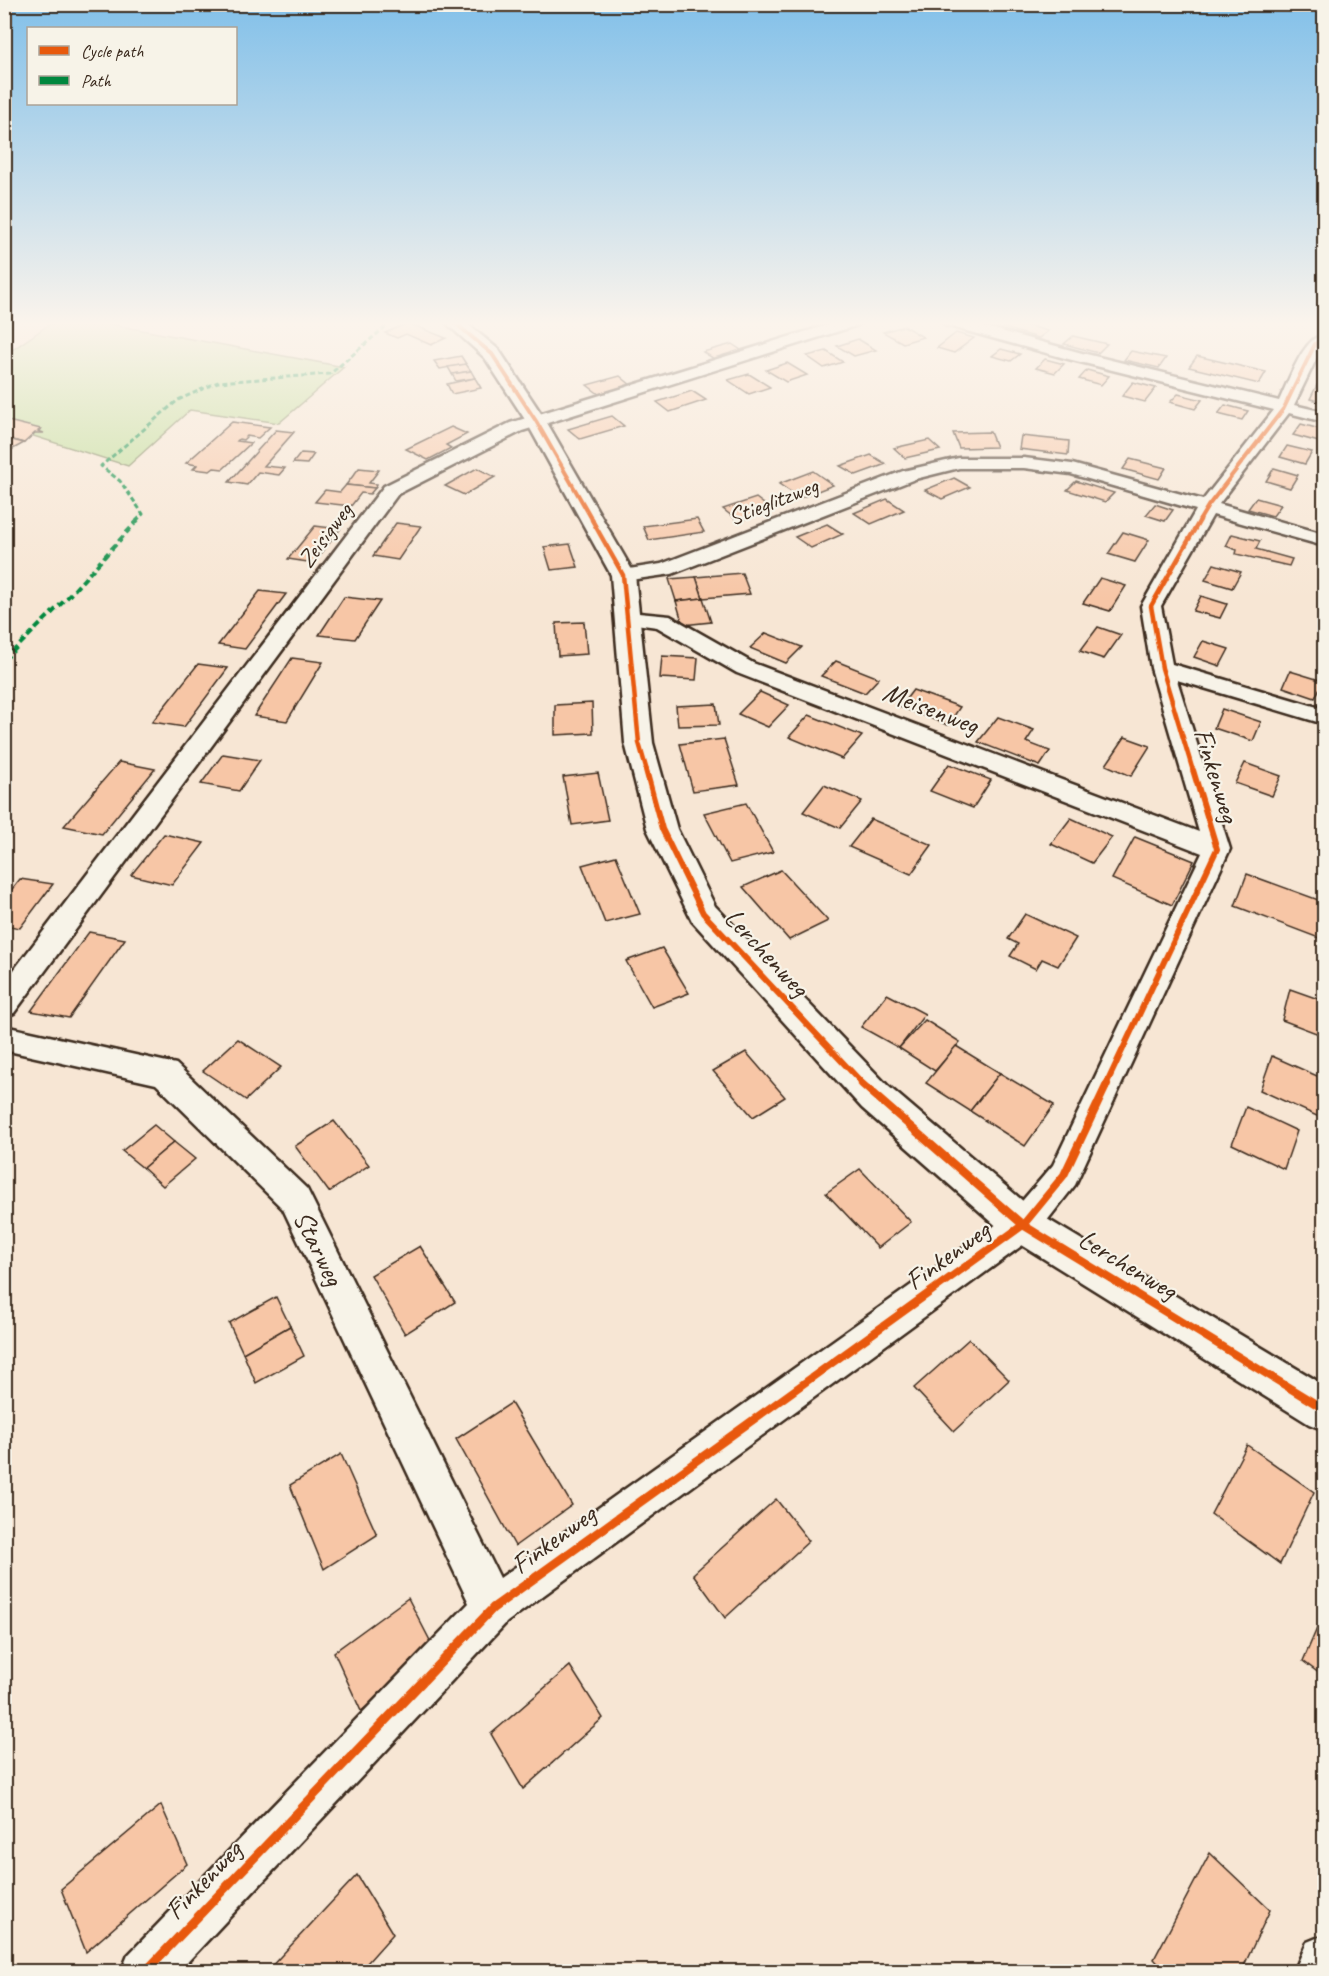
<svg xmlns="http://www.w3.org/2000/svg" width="1329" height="1976" viewBox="0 0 1329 1976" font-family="Caveat,sans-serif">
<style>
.built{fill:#f7dcc6}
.green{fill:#bedc95;stroke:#7c835a;stroke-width:1.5}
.building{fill:#f7c6a6;stroke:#3b2a1e;stroke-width:1.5}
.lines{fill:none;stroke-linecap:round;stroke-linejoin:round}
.minor-casing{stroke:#3b2a1e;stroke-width:5}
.tertiary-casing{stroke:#3b2a1e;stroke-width:5}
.minor{fill:#f7f3e8;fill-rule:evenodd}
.tertiary{fill:#f7f3e8;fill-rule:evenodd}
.quiet-far1{stroke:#00873e;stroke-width:3;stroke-dasharray:5 3;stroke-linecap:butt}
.quiet{stroke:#00873e;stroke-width:4;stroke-dasharray:7 4;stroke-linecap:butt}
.cycleway-far4-casing{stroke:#f7f3e8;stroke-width:6}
.cycleway-far3-casing{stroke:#f7f3e8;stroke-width:8}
.cycleway-far2-casing{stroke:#f7f3e8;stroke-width:10}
.cycleway-far1-casing{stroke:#f7f3e8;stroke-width:11}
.cycleway-casing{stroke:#f7f3e8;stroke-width:13}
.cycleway-far4{stroke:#e8590c;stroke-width:4}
.cycleway-far3{stroke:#e8590c;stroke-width:4.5}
.cycleway-far2{stroke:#e8590c;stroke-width:6}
.cycleway-far1{stroke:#e8590c;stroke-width:8}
.cycleway{stroke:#e8590c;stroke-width:9}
.labels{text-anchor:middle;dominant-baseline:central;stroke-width:4.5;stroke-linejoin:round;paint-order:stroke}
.far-street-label{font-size:24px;fill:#3b2a1e;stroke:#f7f3e8}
.street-label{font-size:28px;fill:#3b2a1e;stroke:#f7f3e8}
</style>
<rect width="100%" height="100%" fill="#f7e6d4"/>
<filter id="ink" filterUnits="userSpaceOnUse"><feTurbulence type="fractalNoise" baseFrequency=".0167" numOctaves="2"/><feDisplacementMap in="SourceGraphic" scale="12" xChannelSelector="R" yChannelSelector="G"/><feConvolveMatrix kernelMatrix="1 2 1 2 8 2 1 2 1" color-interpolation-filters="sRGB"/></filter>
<g filter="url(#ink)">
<polygon class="built" points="5,322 53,322 5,355"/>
<polygon class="green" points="53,322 98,322 344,367 279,423 190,410 128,466 5,427 5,355"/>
<g class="building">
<polygon points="1012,322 1015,322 1048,331 1039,338 1004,328"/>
<polygon points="408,323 446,338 431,345 406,334 397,338 385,333"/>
<polygon points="904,326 923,337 903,343 883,332"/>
<polygon points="956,333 974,338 954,353 937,348"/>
<polygon points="1073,336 1107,344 1098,353 1064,344"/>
<polygon points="858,339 876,350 854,356 837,346"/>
<polygon points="732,344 747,354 719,362 703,352"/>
<polygon points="1001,349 1020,354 1011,361 992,356"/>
<polygon points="826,351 843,362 824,368 807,356"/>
<polygon points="1131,351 1166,358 1159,368 1124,360"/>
<polygon points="461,356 466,364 440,369 434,361"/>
<polygon points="1197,356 1266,372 1259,384 1189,367"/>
<polygon points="1045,359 1064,364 1055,373 1036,368"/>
<polygon points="787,363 807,375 786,382 766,370"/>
<polygon points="466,364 471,371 452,374 448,367"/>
<polygon points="1087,370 1109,376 1101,385 1079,379"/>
<polygon points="471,371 475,378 456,381 452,374"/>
<polygon points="749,374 770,387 749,394 728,380"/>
<polygon points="620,376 632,386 600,395 587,385"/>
<polygon points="475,378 481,388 452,394 447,384"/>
<polygon points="1319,381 1324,382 1324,402 1310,399"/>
<polygon points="1133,382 1156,388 1145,402 1122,396"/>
<polygon points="692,391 706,400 670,412 657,402"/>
<polygon points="1178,394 1202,400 1195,409 1170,402"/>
<polygon points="1225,405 1248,411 1242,420 1218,414"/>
<polygon points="612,416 624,426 580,439 568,429"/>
<polygon points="4,420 41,429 38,431 44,433 35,433 24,443 4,438"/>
<polygon points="232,422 270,427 258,438 247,436 243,440 239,439 237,441 251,443 223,469 214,468 210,471 193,469 197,465 186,463"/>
<polygon points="1301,424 1324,430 1319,442 1293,435"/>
<polygon points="451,427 467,434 446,445 451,448 428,460 406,449"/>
<polygon points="276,430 294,432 264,466 285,468 279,475 258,472 247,485 229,482"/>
<polygon points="990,432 996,447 959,448 953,433"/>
<polygon points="1021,436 1069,441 1068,455 1019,449"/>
<polygon points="4,438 24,443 4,454"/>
<polygon points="929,440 940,450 905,458 894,448"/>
<polygon points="1287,446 1312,452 1305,464 1280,457"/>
<polygon points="301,453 314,454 307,464 293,463"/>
<polygon points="871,455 886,464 856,475 840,466"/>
<polygon points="1130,459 1166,468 1159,479 1123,469"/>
<polygon points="359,468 379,470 369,483 377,484 375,488 346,485"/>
<polygon points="477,468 495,477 464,495 445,486"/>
<polygon points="1274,468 1298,475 1290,488 1266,481"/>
<polygon points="813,471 833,485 800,498 779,484"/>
<polygon points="954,478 970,487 942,499 925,490"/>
<polygon points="1076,481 1114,493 1105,502 1067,490"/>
<polygon points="346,485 375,488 370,494 361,493 351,506 315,502 325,490 340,492"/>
<polygon points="756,498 772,510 738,521 723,509"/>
<polygon points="1256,498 1281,505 1273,516 1248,509"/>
<polygon points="887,499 904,510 871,524 854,513"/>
<polygon points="1155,504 1173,510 1165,521 1146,515"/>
<polygon points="697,519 704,532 649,540 643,526"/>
<polygon points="396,523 421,526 398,560 373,556"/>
<polygon points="827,524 843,534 811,548 795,537"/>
<polygon points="315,526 340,529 314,563 288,559"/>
<polygon points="1123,532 1149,540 1135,562 1108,554"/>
<polygon points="1232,534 1260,541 1256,549 1292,559 1289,566 1236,554 1237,550 1226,546"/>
<polygon points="570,544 578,567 551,570 544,547"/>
<polygon points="1214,564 1241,572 1232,588 1205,580"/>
<polygon points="742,573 750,594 703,598 696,577"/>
<polygon points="696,577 703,598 676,601 669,579"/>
<polygon points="1100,578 1126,586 1110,611 1083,603"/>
<polygon points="260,591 286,594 245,649 218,645"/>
<polygon points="1201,596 1227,604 1220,618 1193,611"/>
<polygon points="344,597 380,601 355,639 319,635"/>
<polygon points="703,598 711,622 683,625 676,601"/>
<polygon points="584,622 587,654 558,656 556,623"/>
<polygon points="1098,627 1121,635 1104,659 1080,651"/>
<polygon points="766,633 802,647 786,663 750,648"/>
<polygon points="1203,641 1229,649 1220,666 1194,657"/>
<polygon points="662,656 698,658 696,680 660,678"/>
<polygon points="292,658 323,662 287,721 254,716"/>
<polygon points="836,661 879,678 865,693 821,676"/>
<polygon points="198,664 228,668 184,727 152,722"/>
<polygon points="1290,671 1323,681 1315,698 1283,687"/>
<polygon points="913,690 960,707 948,725 900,707"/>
<polygon points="760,692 789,705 768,727 738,714"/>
<polygon points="592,703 593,733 555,735 555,705"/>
<polygon points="716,704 719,725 678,726 676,706"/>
<polygon points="1222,709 1261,722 1253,741 1214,728"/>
<polygon points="809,715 862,736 842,759 789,737"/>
<polygon points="998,717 1034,730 1026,742 1050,751 1040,766 978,742"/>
<polygon points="1125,737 1150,746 1131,776 1106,765"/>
<polygon points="724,739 739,785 693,791 680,744"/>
<polygon points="223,754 260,760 239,791 201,784"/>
<polygon points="119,762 155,769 102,834 64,826"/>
<polygon points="1245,763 1281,776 1272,796 1235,783"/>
<polygon points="949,764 991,780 973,808 930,791"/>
<polygon points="598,773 608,820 572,825 563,777"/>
<polygon points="824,785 862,801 840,828 803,812"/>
<polygon points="746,803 773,852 730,863 704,813"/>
<polygon points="1071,818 1112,837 1092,863 1051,844"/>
<polygon points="871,819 932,845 911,874 849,847"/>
<polygon points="164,834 204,843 172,885 131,875"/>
<polygon points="1135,837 1194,861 1172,905 1112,879"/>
<polygon points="616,856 640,914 605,923 582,865"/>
<polygon points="781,870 828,921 789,940 743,887"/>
<polygon points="1247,874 1324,902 1324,940 1235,906"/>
<polygon points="20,879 53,884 20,928 4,925 4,899"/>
<polygon points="1025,914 1076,938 1058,966 1042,959 1036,969 1010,956 1018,944 1008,939"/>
<polygon points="89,932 125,939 69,1018 31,1011"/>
<polygon points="662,948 689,993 652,1007 626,961"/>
<polygon points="1290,989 1324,1001 1324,1036 1282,1020"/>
<polygon points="887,994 925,1014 899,1048 861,1027"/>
<polygon points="925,1020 960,1042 935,1071 899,1048"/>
<polygon points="238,1039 281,1067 246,1100 203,1071"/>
<polygon points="956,1046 1000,1073 970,1111 926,1083"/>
<polygon points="746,1052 785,1097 753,1117 713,1071"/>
<polygon points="1272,1056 1324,1079 1324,1101 1319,1117 1260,1090"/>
<polygon points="1000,1073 1054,1105 1025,1146 970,1111"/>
<polygon points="1246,1107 1297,1131 1284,1169 1232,1144"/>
<polygon points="334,1121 369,1165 329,1192 295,1146"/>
<polygon points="154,1125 174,1142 143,1168 122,1151"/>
<polygon points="174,1142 195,1159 163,1186 143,1168"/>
<polygon points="860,1169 911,1222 878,1248 826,1193"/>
<polygon points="420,1246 455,1302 405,1334 371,1275"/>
<polygon points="276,1297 290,1326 243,1353 229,1323"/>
<polygon points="290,1326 304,1356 256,1383 243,1353"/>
<polygon points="969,1339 1009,1380 954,1431 914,1388"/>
<polygon points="511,1403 572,1505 515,1546 456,1439"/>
<polygon points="1247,1445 1314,1492 1280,1564 1211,1514"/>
<polygon points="341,1454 377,1535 324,1569 290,1485"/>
<polygon points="776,1499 809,1541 725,1618 693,1574"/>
<polygon points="408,1598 437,1654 361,1711 334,1652"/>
<polygon points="1324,1612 1324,1677 1303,1661"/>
<polygon points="570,1666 603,1718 523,1789 491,1734"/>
<polygon points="161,1805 187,1864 86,1952 61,1889"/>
<polygon points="1210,1853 1270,1910 1241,1972 1166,1972 1154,1959"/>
<polygon points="357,1875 393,1934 359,1972 266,1972"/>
</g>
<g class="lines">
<defs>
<g id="minor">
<polygon points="837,322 861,322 858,325 522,431 398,494 14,1013 4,1016 4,983 384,486 510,423"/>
<path d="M942,322H968L1082,353L1279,401C1289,381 1302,339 1324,334V345L1322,347L1294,405L1324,412V422L1289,413L1219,504L1324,534V546L1213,515L1161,606L1172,664L1324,709V724L1177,680L1230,849L1075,1185L1035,1236L507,1622L178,1972H121L128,1955L469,1603L283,1209L156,1084L4,1050V1026L176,1064L307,1189L500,1578L1011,1214L1053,1165L1202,853L737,673L657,627L621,622L617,618L621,614L628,612L670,616L753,663L1199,832L1151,668L1141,606L1196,510L1071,474L1024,468H959L915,479L672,574L623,581L616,579L613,575L616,571L661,564L903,471L959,458H1024L1072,464L1203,500L1274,410L1072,360L945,325Z"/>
<polygon points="1324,1935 1324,1972 1294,1972 1307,1942"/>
</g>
<polygon id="tertiary" points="445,322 465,322 499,350 546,421 635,575 653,743 677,829 715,906 888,1086 1037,1213 1324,1385 1324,1430 1309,1424 1009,1237 862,1108 692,921 647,829 625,743 611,575 526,421 485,358"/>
</defs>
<use href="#minor" class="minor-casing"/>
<use href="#tertiary" class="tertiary-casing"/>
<use href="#minor" class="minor"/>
<use href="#tertiary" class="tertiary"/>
<polyline class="quiet-far1" points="136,521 143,514 120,481 101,466 178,400 218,382 330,374 391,322"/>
<polyline class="quiet" points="4,660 66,599 138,520"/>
<defs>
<g id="cycleway-far4">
<polyline points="454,322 492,354 536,421 593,521"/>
<polyline points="1199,521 1208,506 1284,408 1315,344 1324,339"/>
</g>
<g id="cycleway-far3">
<polyline points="592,520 623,575 639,743 647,771"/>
<polyline points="1193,771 1162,668 1151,606 1200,520"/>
</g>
<g id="cycleway-far2">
<polyline points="646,770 662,829 703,913 864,1085"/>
<polyline points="1106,1085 1217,849 1193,770"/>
</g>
<g id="cycleway-far1">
<polyline points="862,1084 1023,1225 1324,1409"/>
<polyline points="670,1480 1023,1225 1064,1175 1107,1084"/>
</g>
<polyline id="cycleway" points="145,1972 493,1608 672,1479"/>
</defs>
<use href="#cycleway-far4" class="cycleway-far4-casing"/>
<use href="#cycleway-far3" class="cycleway-far3-casing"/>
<use href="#cycleway-far2" class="cycleway-far2-casing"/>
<use href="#cycleway-far1" class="cycleway-far1-casing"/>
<use href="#cycleway" class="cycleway-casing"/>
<use href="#cycleway-far4" class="cycleway-far4"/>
<use href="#cycleway-far3" class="cycleway-far3"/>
<use href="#cycleway-far2" class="cycleway-far2"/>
<use href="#cycleway-far1" class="cycleway-far1"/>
<use href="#cycleway" class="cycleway"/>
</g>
</g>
<linearGradient id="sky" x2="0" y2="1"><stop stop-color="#82c0e9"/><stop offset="0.54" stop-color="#fbf4ec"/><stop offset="1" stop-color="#fbf4ec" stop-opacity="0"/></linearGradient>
<rect width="1329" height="599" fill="url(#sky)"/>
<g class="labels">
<g class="far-street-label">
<text transform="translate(773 501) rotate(-21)">Stieglitzweg</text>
<text transform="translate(325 535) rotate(-53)">Zeisigweg</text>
</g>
<g class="street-label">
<text transform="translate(931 708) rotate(21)">Meisenweg</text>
<text transform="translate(1217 775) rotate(73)">Finkenweg</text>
<text transform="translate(767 952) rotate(47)">Lerchenweg</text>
<text transform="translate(319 1248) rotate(64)">Starweg</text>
<text transform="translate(947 1255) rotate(-36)">Finkenweg</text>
<text transform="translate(1128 1264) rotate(31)">Lerchenweg</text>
<text transform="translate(553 1539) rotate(-36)">Finkenweg</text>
<text transform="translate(203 1880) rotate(-46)">Finkenweg</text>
</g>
</g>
<rect width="1329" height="1976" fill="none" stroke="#f7f3e8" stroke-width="24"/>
<rect x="12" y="12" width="1305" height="1952" fill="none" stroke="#3b2a1e" stroke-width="2" filter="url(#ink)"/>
<rect x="27" y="27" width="210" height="78" fill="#f7f3e8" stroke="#aca397" stroke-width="1.5"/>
<rect x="39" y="46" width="30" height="9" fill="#e8590c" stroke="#aca397" stroke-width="1.5"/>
<text x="81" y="57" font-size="18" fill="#3b2a1e">Cycle path</text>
<rect x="39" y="76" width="30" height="9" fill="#00873e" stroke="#aca397" stroke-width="1.5"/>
<text x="81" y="87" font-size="18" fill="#3b2a1e">Path</text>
</svg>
